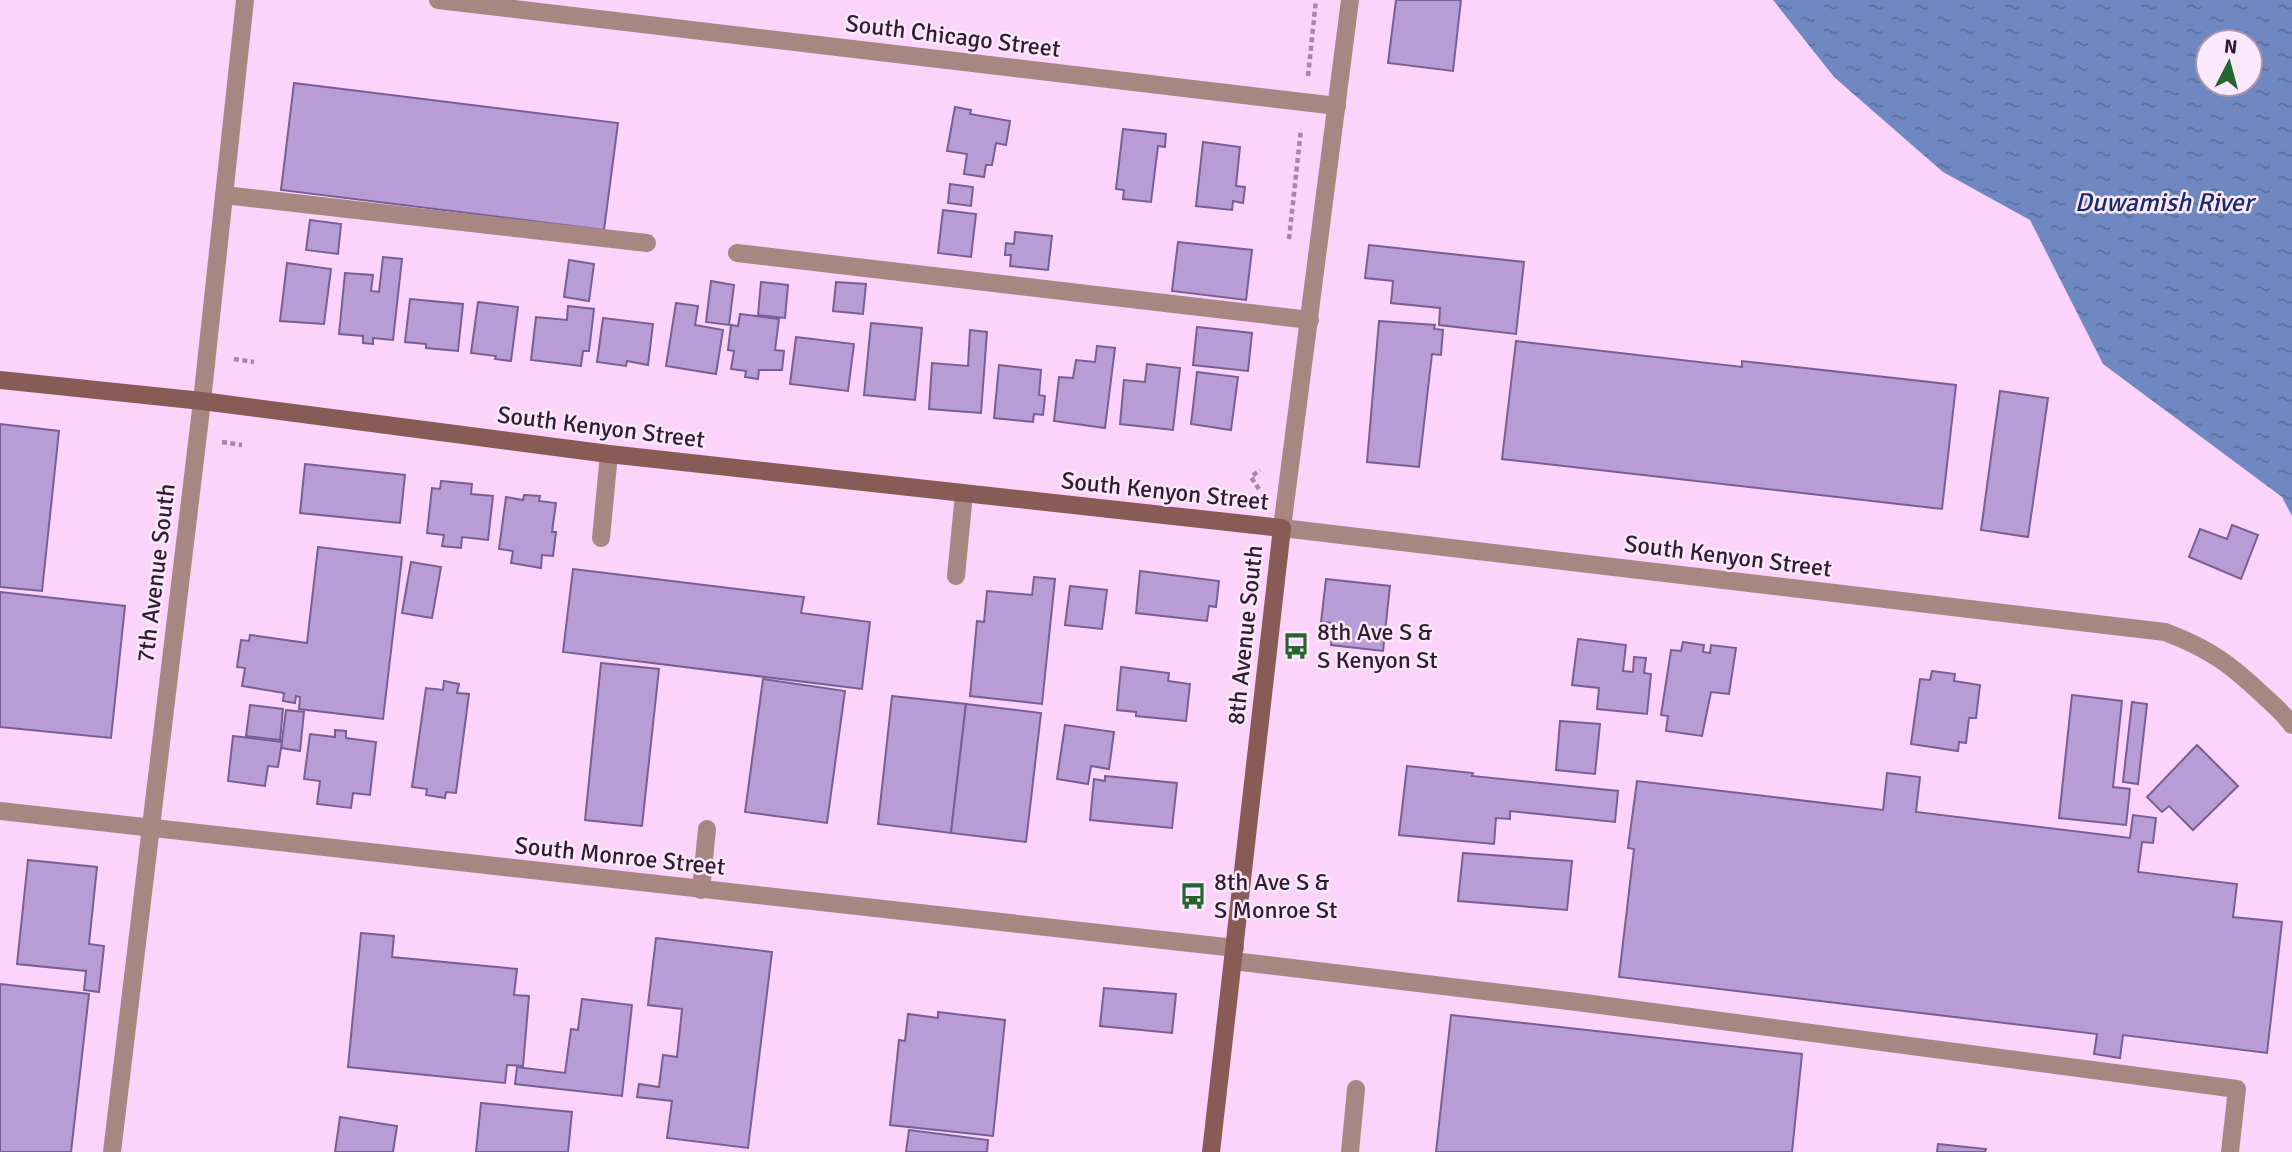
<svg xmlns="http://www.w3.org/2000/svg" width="2292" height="1152" viewBox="0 0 2292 1152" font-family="Signika,sans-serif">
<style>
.water{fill:url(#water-ripples);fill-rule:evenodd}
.building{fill:#b79cd5;stroke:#785f93;stroke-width:2}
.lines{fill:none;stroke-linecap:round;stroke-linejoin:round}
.path{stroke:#a687a6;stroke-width:4.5;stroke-dasharray:5 3.5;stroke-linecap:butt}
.lane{stroke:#a88783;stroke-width:18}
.street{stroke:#a88783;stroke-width:18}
.secondary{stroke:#895b56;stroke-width:18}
.labels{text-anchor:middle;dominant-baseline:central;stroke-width:5;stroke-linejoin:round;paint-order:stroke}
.street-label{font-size:24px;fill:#2f1d2f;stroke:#fce8fc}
.poi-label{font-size:24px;fill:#2f1d2f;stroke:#fce8fc;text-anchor:start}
.water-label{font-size:26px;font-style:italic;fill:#142a6d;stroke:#fce8fc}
</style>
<defs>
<pattern id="water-ripples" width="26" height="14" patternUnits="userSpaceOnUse" patternTransform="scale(1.75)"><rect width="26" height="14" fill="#7088c1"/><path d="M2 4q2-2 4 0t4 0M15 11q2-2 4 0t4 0" fill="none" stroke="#5c6f9d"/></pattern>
</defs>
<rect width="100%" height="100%" fill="#fbd3fb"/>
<path class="water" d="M1773,0H2292V516L2282,497L2103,364L2030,220L1943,172L1834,77ZM2208,42H2250V84H2208Z"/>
<g class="building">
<polygon points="1396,0 1461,0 1453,71 1388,63"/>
<polygon points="294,83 618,123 604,230 281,190"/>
<polygon points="955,107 971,110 970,114 1010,121 1006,145 996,143 992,165 986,165 984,177 964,174 967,154 947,151"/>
<polygon points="1123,129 1166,134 1165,147 1158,146 1151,202 1123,199 1124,190 1116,189"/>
<polygon points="1203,142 1240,147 1236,186 1245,187 1243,203 1233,201 1232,210 1196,206"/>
<polygon points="950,184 973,187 971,206 948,203"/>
<polygon points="943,210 976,214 971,257 938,253"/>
<polygon points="310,220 341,224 338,254 306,250"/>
<polygon points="1015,232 1052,236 1048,270 1010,266 1011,255 1005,255 1006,243 1014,244"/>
<polygon points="1178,242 1252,250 1246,300 1172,291"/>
<polygon points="1369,245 1524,262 1516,334 1439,325 1440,308 1391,303 1393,281 1365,278"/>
<polygon points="383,257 402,259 393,340 373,338 373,344 363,343 363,336 339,334 345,273 373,275 371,291 379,292"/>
<polygon points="569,260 594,264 589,301 564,297"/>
<polygon points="287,263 331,269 324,324 280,321"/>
<polygon points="711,281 734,285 729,325 706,322"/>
<polygon points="761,282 788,285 785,318 758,315"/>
<polygon points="836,282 866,284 863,314 833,311"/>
<polygon points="410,299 463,304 458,351 426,348 426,344 405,342"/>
<polygon points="478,302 518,307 511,361 495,359 496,356 471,353"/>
<polygon points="676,303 698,306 695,325 723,330 716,374 666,366"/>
<polygon points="568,306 594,309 589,351 583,351 581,366 531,360 536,317 567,320"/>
<polygon points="740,314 779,319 775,350 784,351 782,370 759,370 758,379 745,377 746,371 731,369 734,351 728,350 731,325 738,326"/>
<polygon points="603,318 653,324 648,365 627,361 626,366 597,362"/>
<polygon points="1379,321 1435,325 1434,329 1443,330 1441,355 1432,354 1419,467 1367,462"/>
<polygon points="871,323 922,328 915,400 864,395"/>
<polygon points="1197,327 1252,333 1248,371 1193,365"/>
<polygon points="970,330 987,332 981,413 929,409 932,363 968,366"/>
<polygon points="796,337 854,344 848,391 790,384"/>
<polygon points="1516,341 1742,367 1742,361 1956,385 1942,509 1502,459"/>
<polygon points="1097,346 1115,348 1105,428 1054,421 1059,377 1073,378 1076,360 1095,362"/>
<polygon points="1147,364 1180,368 1173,430 1120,424 1124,380 1145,382"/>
<polygon points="999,365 1041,370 1039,395 1045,396 1043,415 1034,414 1033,422 994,418"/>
<polygon points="1197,372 1238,377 1231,430 1191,424"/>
<polygon points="2000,391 2048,398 2028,537 1981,530"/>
<polygon points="0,424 59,431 42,591 0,587"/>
<polygon points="305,464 405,475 400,523 300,513"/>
<polygon points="441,481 472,484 471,494 493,496 488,540 462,537 461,548 442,546 444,535 427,533 432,488 440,489"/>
<polygon points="524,495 540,496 539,501 556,503 552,532 556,532 553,556 542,555 541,568 511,563 513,551 499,549 506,497 523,500"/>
<polygon points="2232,525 2258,535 2241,579 2189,557 2200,529 2227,539"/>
<polygon points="318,547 402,557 383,719 299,709 300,697 296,696 295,703 283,701 284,693 242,686 245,668 237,667 241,640 249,641 250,635 307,643"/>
<polygon points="411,562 441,567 432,618 402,613"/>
<polygon points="573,569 804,597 801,613 870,622 862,689 563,652"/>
<polygon points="1140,571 1219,581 1216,607 1209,606 1207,621 1136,613"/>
<polygon points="1034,577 1055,579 1042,704 970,696 977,621 984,622 987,591 1032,595"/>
<polygon points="1326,579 1390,586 1383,651 1331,645 1333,623 1321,622"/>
<polygon points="1070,586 1107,590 1102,629 1065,625"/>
<polygon points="0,592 125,606 111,738 0,727"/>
<polygon points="1578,639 1626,645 1623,671 1633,672 1634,657 1646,658 1644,673 1651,674 1647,714 1597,709 1599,688 1572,685"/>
<polygon points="1683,642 1704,645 1703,652 1710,653 1711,645 1736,648 1729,694 1711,692 1702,736 1666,731 1668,716 1661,715 1671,650 1681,651"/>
<polygon points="601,663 659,669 642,826 585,820"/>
<polygon points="1121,667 1169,673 1168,681 1190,684 1186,721 1136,716 1136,712 1117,710"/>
<polygon points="1932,671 1955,674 1954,681 1980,685 1976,718 1969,718 1966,743 1959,742 1958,751 1911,744 1920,679 1930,680"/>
<polygon points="763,679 845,691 827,823 745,812"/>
<polygon points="444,681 459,684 457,693 469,694 456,793 446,792 445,798 426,795 427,789 412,787 426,688 443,690"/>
<polygon points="2072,695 2122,701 2113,787 2130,789 2126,825 2059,818"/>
<polygon points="892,696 966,704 951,833 878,824"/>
<polygon points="2132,702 2147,704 2138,784 2123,782"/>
<polygon points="966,704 1041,713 1026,842 951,833"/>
<polygon points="250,705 283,709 280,740 246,736"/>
<polygon points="286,710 304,712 300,751 281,748"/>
<polygon points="1560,721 1600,724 1595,774 1556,770"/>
<polygon points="1065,725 1114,732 1109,769 1091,766 1088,784 1057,779"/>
<polygon points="335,730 346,731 346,738 376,742 370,795 353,793 351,808 317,804 320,781 304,779 310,734 335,737"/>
<polygon points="233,736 282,742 278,767 268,766 265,786 228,781"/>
<polygon points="2197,745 2238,786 2193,830 2169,806 2162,812 2147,797"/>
<polygon points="1407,766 1473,773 1472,776 1618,791 1615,822 1510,811 1510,819 1496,818 1494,844 1399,835"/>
<polygon points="1887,773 1920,777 1916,812 2130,838 2133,815 2156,818 2153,843 2142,842 2138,872 2237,884 2233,917 2282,922 2267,1053 2123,1035 2120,1058 2094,1054 2097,1034 1619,977 1634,849 1628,848 1637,781 1883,810"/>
<polygon points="1105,776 1177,783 1172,828 1090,820 1094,779 1105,781"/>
<polygon points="1463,853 1572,861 1567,910 1458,901"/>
<polygon points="28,860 97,867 89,944 104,946 99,992 84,990 86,971 17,964"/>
<polygon points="361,933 394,936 392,957 517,969 514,995 529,996 523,1066 507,1065 505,1083 348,1067"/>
<polygon points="656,938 772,952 748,1148 667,1138 672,1101 637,1097 639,1084 659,1087 663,1055 677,1057 682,1009 648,1005"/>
<polygon points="0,984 89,994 71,1152 0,1152"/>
<polygon points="1104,988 1176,994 1172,1033 1100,1026"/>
<polygon points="582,999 632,1005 622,1096 515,1084 517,1067 565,1073 571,1029 578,1030"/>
<polygon points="938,1012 1005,1020 993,1136 890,1125 899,1040 905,1041 908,1014 938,1018"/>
<polygon points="1451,1015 1802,1054 1792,1152 1436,1152"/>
<polygon points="481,1103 572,1112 568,1152 476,1152"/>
<polygon points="340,1117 397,1126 393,1152 335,1152"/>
<polygon points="909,1130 988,1140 987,1152 906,1152"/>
<polygon points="1938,1144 1986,1149 1985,1152 1937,1152"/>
</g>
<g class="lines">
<g class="path">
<polyline points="1308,76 1316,0"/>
<polyline points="1289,239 1301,129"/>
<polyline points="234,359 254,362"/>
<polyline points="222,442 242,445"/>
<polyline points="1259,489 1251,477 1260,470"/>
</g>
<g class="lane">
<polyline points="224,195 647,243"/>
<polyline points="737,253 1310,320"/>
<polyline points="601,538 609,454"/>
<polyline points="956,576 964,494"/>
<polyline points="701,890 707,829"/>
<polyline points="1233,961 1577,1002 2237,1089 2230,1152"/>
<polyline points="1350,1152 1356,1089"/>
</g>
<g class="street">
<polyline points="438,0 1337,106"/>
<path d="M1350,0L1282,528L2165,632C2210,649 2230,664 2265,697C2275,706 2285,715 2292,725"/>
<polyline points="0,811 1235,948"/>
<polyline points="112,1152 202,401 245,0"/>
</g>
<polyline class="secondary" points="0,380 202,401 609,454 1282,528 1211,1152"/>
</g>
<defs>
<symbol id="bus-bare" viewBox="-9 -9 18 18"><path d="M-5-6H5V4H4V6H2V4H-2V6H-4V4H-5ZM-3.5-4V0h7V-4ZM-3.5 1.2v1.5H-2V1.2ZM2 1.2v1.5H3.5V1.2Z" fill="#25652e" stroke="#fce8fc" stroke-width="2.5" paint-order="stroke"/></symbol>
</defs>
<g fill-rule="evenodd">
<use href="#bus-bare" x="1277" y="627" width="38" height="38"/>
<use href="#bus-bare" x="1174" y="877" width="38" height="38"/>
</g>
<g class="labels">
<g class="street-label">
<text transform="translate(953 36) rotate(7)">South Chicago Street</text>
<text transform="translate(601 427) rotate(7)">South Kenyon Street</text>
<text transform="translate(1165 491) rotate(6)">South Kenyon Street</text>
<text transform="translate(1728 556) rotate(7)">South Kenyon Street</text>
<text transform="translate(156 573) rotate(-83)">7th Avenue South</text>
<text transform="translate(1245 635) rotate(-84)">8th Avenue South</text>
<text transform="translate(620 856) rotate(6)">South Monroe Street</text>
</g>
<g class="poi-label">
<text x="1317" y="632">8th Ave S &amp;<tspan x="1317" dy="28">S Kenyon St</tspan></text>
<text x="1214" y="882">8th Ave S &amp;<tspan x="1214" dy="28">S Monroe St</tspan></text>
</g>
<g class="water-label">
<text x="2164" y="203">Duwamish River</text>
</g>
</g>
<g transform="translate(2229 63) rotate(6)"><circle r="33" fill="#fce8fc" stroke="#aa97aa" stroke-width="2"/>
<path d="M0-5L12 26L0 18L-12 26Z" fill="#25652e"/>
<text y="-10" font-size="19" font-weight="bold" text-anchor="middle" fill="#2f1d2f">N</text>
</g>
</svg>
